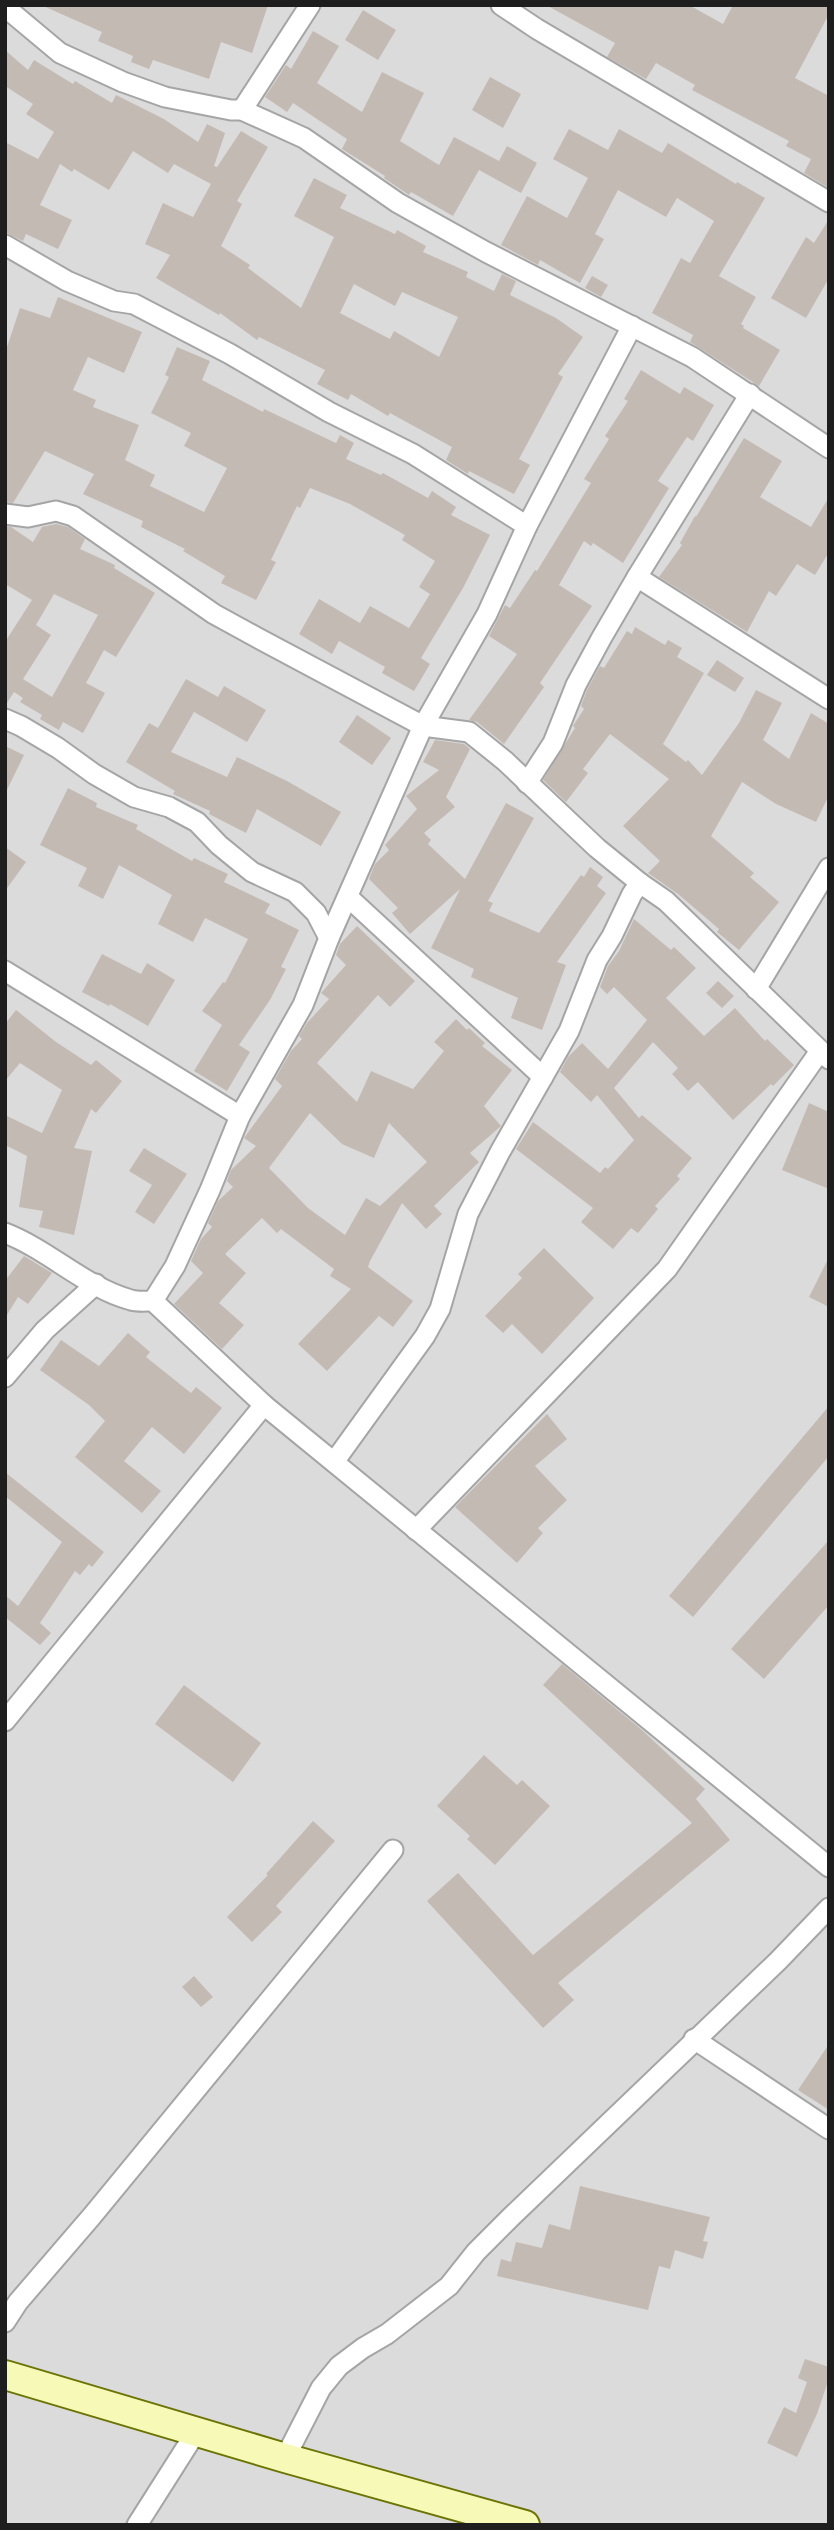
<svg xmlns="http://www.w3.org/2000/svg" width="834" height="2530" viewBox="0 0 834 2530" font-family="'DejaVu Sans',sans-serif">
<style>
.residential{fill:#dcdbdb}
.building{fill:#c3bab3;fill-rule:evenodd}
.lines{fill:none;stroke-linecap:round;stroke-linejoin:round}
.street-casing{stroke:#a5a5a5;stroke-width:23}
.secondary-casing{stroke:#6b7405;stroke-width:32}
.street{stroke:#fff;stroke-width:19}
.secondary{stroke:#f7f9b7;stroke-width:28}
</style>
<rect width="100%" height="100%" fill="#efebe4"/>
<rect class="residential" x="5" y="5" width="824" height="2520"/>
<g class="building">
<polygon points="41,5 268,5 252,53 221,42 209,79 153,60 149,69 131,62 133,56 98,41 102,32"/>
<polygon points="546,5 689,5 723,24 733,5 829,5 829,14 795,78 829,96 829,188 804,173 811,159 786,146 789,141 692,90 695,85 656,63 646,79 637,74 607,57 615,43"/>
<polygon points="363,10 396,30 378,60 345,40"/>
<polygon points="313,31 339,46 317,83 362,112 382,72 424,93 400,141 439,165 454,137 499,161 507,146 537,163 521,193 479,170 453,216 411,192 409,195 384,178 385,176 342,149 347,139 293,103 287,112 265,97 286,65 291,69"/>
<path d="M5,50L28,70L34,60L73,84L75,81L112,103L116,95L164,119L198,142L207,124L225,133L214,166L217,167L241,131L268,147L237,201L242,204L221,246L250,265L248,268L301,308L334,237L294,216L314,178L347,195L340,208L395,234L397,230L426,246L423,252L468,272L466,277L494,291L502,274L516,281L510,295L556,318L583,337L558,374L563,377L519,459L530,465L514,494L469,471L468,474L446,460L452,447L390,413L388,416L351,394L348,400L317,384L325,370L259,337L257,340L220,313L219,315L156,278L170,255L145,244L163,203L193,217L211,184L174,164L168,173L133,151L109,190L74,169L72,172L60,164L40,205L72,220L58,249L26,234L23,241L5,232V142L38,159L54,132L26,114L33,104L5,86ZM354,284L395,306L402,292L458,317L439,357L394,331L390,339L340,313Z"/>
<polygon points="490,77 521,94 503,128 472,110"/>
<polygon points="569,129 608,150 619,129 662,153 668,143 736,184 737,182 765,198 719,276 756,297 741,324 744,326 743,328 780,350 759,386 690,342 693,335 652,313 681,258 690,263 714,221 677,198 666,217 618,190 595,234 604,239 580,283 540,260 538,265 501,245 527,196 567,218 588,178 553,159"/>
<polygon points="829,219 829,278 806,318 771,298 806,237 814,243"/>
<polygon points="592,276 608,285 601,297 585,288"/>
<polygon points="58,297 142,332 124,373 88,357 73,390 96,400 93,407 139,425 125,460 155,475 150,486 204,512 227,468 184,446 191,433 151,413 169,377 165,375 177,347 210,361 202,380 263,412 264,409 336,443 340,435 354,443 346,459 381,475 383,473 428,498 432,491 456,507 451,515 490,535 463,588 421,658 430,664 414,691 382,673 385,667 339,641 332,654 299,634 319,599 360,623 370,606 409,628 430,594 419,587 435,561 402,540 405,535 350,504 310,488 300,508 297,506 271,560 276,562 256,600 221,583 225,576 183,551 185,549 141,527 143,521 83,494 94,474 45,451 13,503 5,502 5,353 20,308 50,318"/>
<polygon points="641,370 680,394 684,387 714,405 693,441 687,437 658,481 669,488 623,563 593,543 591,546 584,541 559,585 592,606 540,683 544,687 504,744 477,722 469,720 517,654 489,636 505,605 510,608 535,570 537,571 591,483 584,479 609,439 605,436 628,401 624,399"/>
<polygon points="744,438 782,461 760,497 811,527 829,497 829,552 815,575 797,564 776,596 769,591 747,632 659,577 682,545 680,543 695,516 696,517"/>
<path d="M56,524L68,527L85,539L80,549L115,565L114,568L155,593L116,657L104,650L86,683L105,693L83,733L63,722L59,730L40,719L42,715L20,702L23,698L14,692L5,706V642L32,600L5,584V526L11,527L33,542L42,527ZM54,594L98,615L52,697L23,679L51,635L36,625Z"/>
<polygon points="635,627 665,645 668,640 682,648 677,657 704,673 663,744 686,762 688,760 702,775 739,723 756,690 782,703 763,740 789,759 811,713 829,724 829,795 816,822 776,804 742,782 711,836 754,873 750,877 779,902 739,950 717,932 719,929 678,894 648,873 660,861 623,826 669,779 610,734 583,769 588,773 566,802 543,780 575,728 573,726 584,709 581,706 587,690 600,666 604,668 627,631 632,634"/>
<polygon points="717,660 744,678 735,692 707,675"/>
<polygon points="186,679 218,697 224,686 266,710 247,742 194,712 171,752 227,777 237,757 287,781 341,812 321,846 257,809 246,833 209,814 210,811 173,794 175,791 126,762 149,723 158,728"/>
<polygon points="357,715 391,738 372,765 339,742"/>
<polygon points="435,740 464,744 470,749 446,797 455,807 424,833 431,840 428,844 465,879 506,803 534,818 488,901 493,903 489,911 539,933 581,875 584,877 590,867 603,877 597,886 606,893 557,962 566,965 542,1030 511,1018 518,998 471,977 474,969 431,948 460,889 410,934 392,913 398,908 369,879 375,864 389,850 385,845 417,809 406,796 439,770 423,762"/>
<polygon points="5,746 24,755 5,794"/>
<polygon points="68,788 97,803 96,807 138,825 136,829 192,861 194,858 228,874 224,882 270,904 265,913 299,930 281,967 286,969 270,1000 239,1045 250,1052 227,1091 194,1071 222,1025 202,1011 223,982 225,983 248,939 205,918 193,942 158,924 172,895 119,865 103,899 78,886 87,868 40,845"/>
<polygon points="5,847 26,862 5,891"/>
<polygon points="634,919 671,950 674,947 696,968 666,998 704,1036 735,1008 765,1041 767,1039 794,1065 773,1086 771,1084 733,1120 698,1082 688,1091 672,1074 678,1068 653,1042 614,1088 639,1118 642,1115 692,1158 677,1176 680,1179 655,1206 658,1209 638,1233 631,1228 613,1249 581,1222 593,1208 516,1149 533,1122 600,1173 605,1167 608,1169 634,1140 597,1095 591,1102 560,1072 568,1057 582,1043 608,1069 647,1020 614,987 607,994 600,987 608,966 619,951"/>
<path d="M357,926L415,981L390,1007L378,995L317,1063L357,1102L371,1071L413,1089L444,1051L434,1042L456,1019L467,1030L469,1028L485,1043L482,1046L512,1070L484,1106L501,1126L470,1153L479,1162L434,1206L442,1214L426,1229L402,1203L370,1261L368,1267L413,1301L393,1327L379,1316L327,1371L298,1344L351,1289L330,1276L334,1269L281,1229L277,1233L262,1218L225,1254L246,1273L219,1303L244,1325L222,1349L174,1304L203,1273L191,1261L201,1239L212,1227L208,1223L218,1201L233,1187L227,1181L231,1170L256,1146L244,1138L282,1086L275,1079L291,1051L302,1039L299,1036L307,1023L329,999L321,993L346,965L336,955L340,944ZM310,1113L342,1144L374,1158L389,1123L427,1162L380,1206L366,1198L345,1235L308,1208L269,1168Z"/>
<polygon points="102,954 141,974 147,963 175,980 148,1026 110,1004 109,1006 82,992"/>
<polygon points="718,981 734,996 722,1008 706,993"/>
<polygon points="16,1010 56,1042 91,1065 96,1060 122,1081 96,1113 91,1109 74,1148 92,1151 74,1235 39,1227 43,1211 19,1207 27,1156 5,1145 5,1115 42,1133 62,1090 20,1063 5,1081 5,1024"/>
<polygon points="809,1103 829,1112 829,1189 782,1170"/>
<polygon points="144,1148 187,1174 154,1224 135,1212 152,1185 129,1171"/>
<polygon points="544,1248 594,1298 542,1354 512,1324 503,1333 485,1316 522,1278 518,1274"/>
<polygon points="24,1256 52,1273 28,1304 18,1297 5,1318 5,1281"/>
<polygon points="829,1257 829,1307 809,1297"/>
<polygon points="128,1333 150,1352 146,1357 191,1393 196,1387 222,1408 184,1454 152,1427 124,1461 161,1491 142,1513 75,1457 105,1421 89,1405 40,1370 61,1340 99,1366"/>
<polygon points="829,1406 829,1456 693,1617 669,1596"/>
<polygon points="547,1414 567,1439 535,1466 567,1500 538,1528 543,1533 517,1563 455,1507"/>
<polygon points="5,1472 104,1552 92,1567 89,1564 80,1575 75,1571 40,1623 51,1633 40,1645 5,1617 5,1595 18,1606 62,1542 5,1496"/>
<polygon points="829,1540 829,1605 764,1679 731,1649"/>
<polygon points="562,1664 642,1730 705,1789 696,1799 730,1840 558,1983 574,2000 543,2028 427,1901 458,1873 533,1955 692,1823 543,1685"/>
<polygon points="184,1685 261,1743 233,1782 155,1724"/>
<polygon points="484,1755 517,1785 522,1780 550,1806 495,1865 467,1839 470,1836 437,1806"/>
<polygon points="313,1821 335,1841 276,1906 282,1912 252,1942 227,1917 268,1875 266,1874"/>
<polygon points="194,1976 213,1997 201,2007 182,1987"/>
<polygon points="829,2044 829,2110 798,2090"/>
<polygon points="580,2186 710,2217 703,2241 708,2242 703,2259 675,2250 670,2269 659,2266 648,2310 497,2276 501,2259 511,2262 516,2242 542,2248 549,2224 570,2230"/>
<polygon points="805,2359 829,2367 829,2378 817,2414 797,2457 767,2443 784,2407 796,2413 807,2382 798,2378"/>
</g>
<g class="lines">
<defs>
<g id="street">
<polyline points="501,5 537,29 829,202"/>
<polyline points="5,7 60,53 123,82 165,97 231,110 242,110 304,138 398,203 486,252 692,357 829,448"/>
<polyline points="242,110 310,5"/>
<polyline points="5,245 67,281 114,301 134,304 230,354 329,412 413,454 527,526"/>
<polyline points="5,514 28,517 56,511 73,516 214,614 256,637 423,726 469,732 505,761 597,848 640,883 666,901 829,1059"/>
<polyline points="637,577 829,699"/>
<polyline points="5,719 21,726 58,748 94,774 134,797 169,807 197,822 219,845 252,872 295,892 316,913 329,938"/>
<polyline points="527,783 553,743 576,685 602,637 637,577 750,394"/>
<polyline points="348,897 543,1077"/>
<polyline points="5,971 240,1116"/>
<polyline points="756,989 829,868"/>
<path d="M5,1233C49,1250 86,1288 131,1300C137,1302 146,1301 153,1301L264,1405L829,1867"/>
<polyline points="153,1301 175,1266 210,1190 240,1116 303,1005 329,938 423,726 487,614 527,526 632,326"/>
<polyline points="5,1377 45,1330 96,1284"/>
<polyline points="334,1462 425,1336 440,1309 468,1214 500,1152 569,1031 597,960 612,936 632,894 640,883"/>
<polyline points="416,1530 667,1269 820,1051"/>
<polyline points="5,1721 264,1405"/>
<polyline points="694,2039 829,2129"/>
<polyline points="5,2322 18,2302 92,2216 393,1850"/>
<polyline points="285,2458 321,2388 339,2366 363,2348 387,2334 449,2286 476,2252 511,2217 778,1961 829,1908"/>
<polyline points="137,2525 196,2432"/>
</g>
<polyline id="secondary" points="5,2375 285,2458 525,2525"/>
</defs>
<use href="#street" class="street-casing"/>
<use href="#secondary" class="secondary-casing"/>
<use href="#street" class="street"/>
<use href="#secondary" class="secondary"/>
</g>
<rect width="834" height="2530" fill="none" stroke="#1e1e1e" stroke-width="14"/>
</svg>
